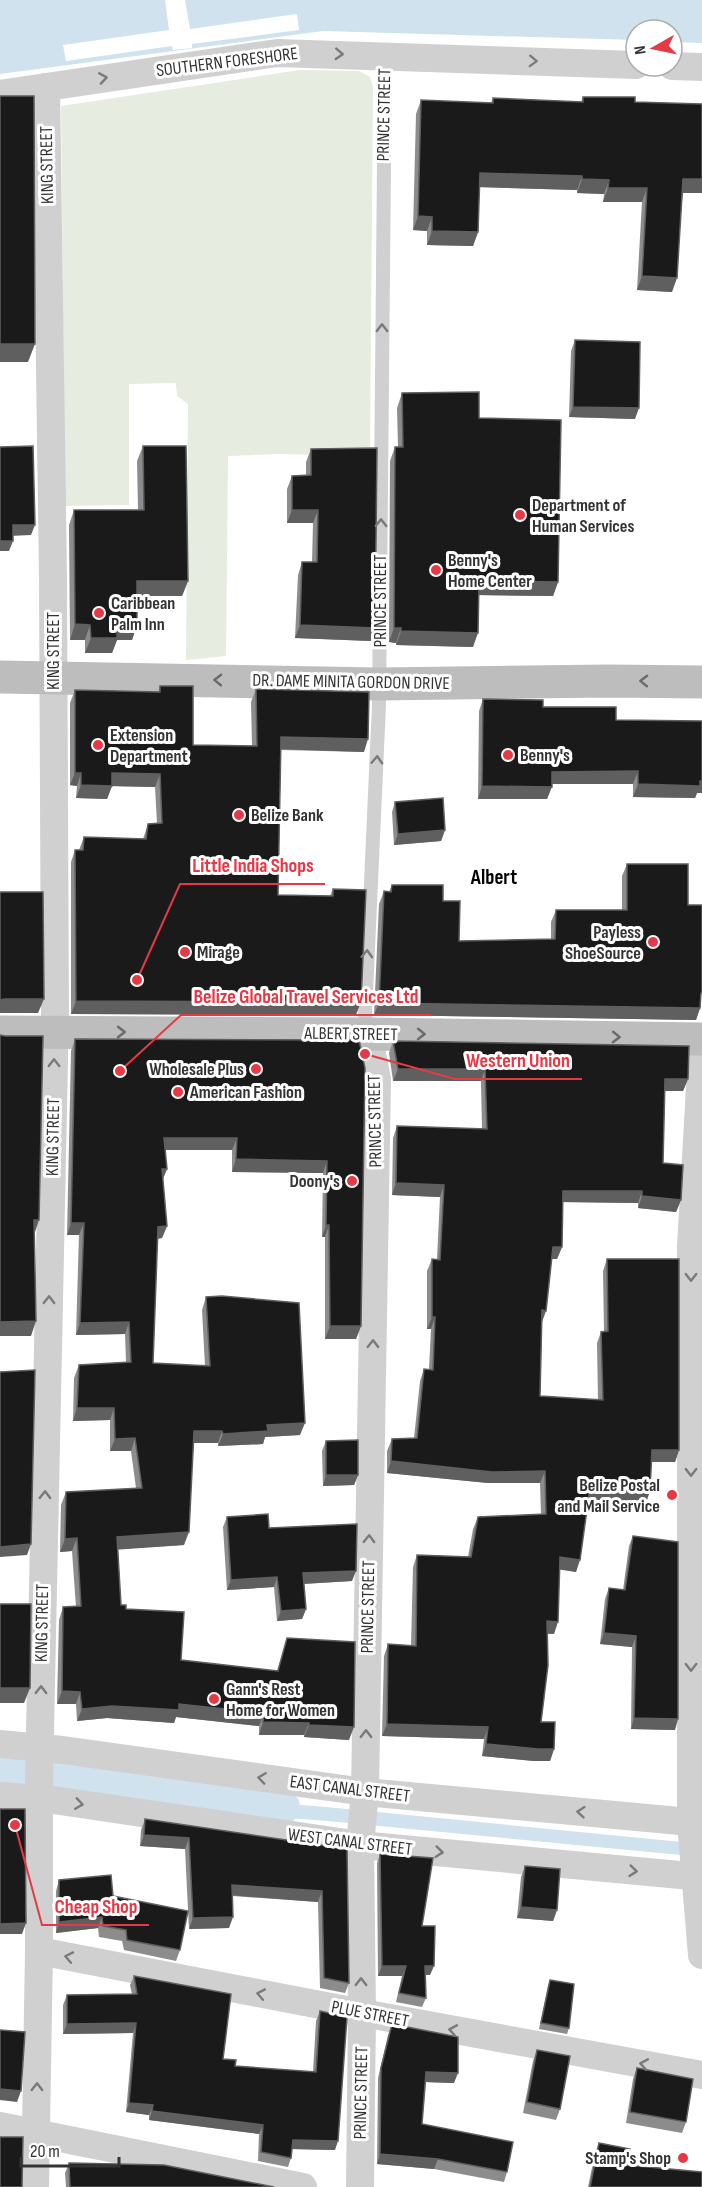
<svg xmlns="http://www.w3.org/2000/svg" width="702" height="2187" viewBox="0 0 702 2187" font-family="'Sofia Sans Condensed',sans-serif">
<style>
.green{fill:#e6ecdf}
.water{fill:#cfe2ee}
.pier{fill:#fff}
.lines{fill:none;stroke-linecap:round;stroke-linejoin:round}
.canal{stroke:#cfe2ee;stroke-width:34}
.service{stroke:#d0d0d0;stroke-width:14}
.minor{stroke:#d0d0d0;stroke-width:28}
.secondary{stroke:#bdbdbd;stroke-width:33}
.wall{fill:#8c8c8c}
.shaded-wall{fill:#5f5f5f}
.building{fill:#1a1a1a;stroke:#5f5f5f;stroke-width:1.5}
.oneway{stroke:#7a7a7a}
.oneway2{stroke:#6a6a6a}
.poi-dot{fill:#e63946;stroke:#fff;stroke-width:2}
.labels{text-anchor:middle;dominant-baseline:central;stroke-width:6;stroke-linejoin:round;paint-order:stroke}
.street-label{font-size:18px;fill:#333;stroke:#fff}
.poi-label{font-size:18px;font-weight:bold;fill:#333;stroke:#fff;text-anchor:start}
.quarter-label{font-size:21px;font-weight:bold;fill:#000;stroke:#fff}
.leader{fill:none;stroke:#e63946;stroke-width:2}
.callout-dot{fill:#e63946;stroke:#fff;stroke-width:2}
.callout-label{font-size:20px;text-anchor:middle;font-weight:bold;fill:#e63946;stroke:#fff;stroke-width:6;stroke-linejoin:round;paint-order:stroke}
</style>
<rect width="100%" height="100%" fill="#fff"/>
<polygon class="green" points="300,70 359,71 370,77 373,87 370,456 280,454 228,456 226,656 186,660 188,404 177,396 176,383 129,384 129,505 65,506 61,106"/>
<g class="water">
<polygon points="0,0 702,0 702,43 672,42 672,30 636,30 636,40 323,31 0,74"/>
<polygon points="0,1782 326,1807 702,1844 702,1857 327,1821 0,1795"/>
</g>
<polygon class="pier" points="165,0 185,0 190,29 297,14 299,30 192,44 192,48 182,49 173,50 172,46 66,61 63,45 169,30"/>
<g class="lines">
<polyline class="canal" points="0,1767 283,1807"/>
<polyline class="service" points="368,1034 365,1015 379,705 385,56"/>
<g class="minor">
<polyline points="672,66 702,67"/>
<polyline points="0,94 277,53 636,65"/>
<polyline points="702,1051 691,1247 691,1822 702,1955"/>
<polyline points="0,1744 63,1750 365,1792 702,1823"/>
<polyline points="0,1796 53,1800 360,1845 702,1877"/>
<polyline points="39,1951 362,2013 702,2075"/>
<polyline points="0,2126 303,2187"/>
<polyline points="35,2187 39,1951 39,1780 55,1013 53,578 46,87"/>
<polyline points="360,2187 362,2013 360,1845 365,1792 377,1079 368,1034"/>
</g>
<g class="secondary">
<polyline points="0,677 379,684 608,681 702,682"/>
<polyline points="0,1032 368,1034 702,1039"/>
</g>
</g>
<g class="wall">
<polygon points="583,97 635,102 702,104 702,193 683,193 672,292 637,290 642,202 603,202 604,194 577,193 577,190 479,187 478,232 473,246 427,245 427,231 413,230 416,114 421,100 491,103 493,98 581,102"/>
<polygon points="575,340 635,419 569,417 571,351"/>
<polygon points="402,393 479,418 558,582 553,596 479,595 473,647 396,645 396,643 389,642 390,461 395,447 398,447 397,408"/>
<polygon points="143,446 188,581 182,596 137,596 137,625 132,640 117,640 112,653 85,653 85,640 70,640 69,525 74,510 138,510 137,461"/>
<polygon points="311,449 371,641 295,638 298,575 302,562 312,562 313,523 287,523 287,489 292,476 306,475 306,462"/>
<polygon points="160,686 193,745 252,746 251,702 256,689 364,752 281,750 278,895 330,896 333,889 356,1015 71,1014 71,862 75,850 79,850 84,837 143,839 148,824 157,823 155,787 112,786 107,799 76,798 77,786 70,785 70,703 75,690 158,692"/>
<polygon points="483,699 543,707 616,720 702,721 702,793 697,793 695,798 633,797 633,784 552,784 547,799 478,799 479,711"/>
<polygon points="395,802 445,830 441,841 394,845 392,812"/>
<polygon points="627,864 688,905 701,1005 696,1020 374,1015 379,904 384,891 389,892 392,885 443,901 459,941 551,939 551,922 556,910 622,910 622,876"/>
<polygon points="75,1039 359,1040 361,1326 356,1339 325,1339 325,1237 322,1237 323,1173 232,1172 232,1150 165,1150 167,1169 163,1179 167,1226 162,1238 157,1239 153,1363 205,1366 202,1310 206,1297 300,1435 265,1437 263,1444 218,1446 218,1443 194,1443 184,1545 118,1549 121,1605 181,1660 277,1671 287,1638 349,1740 304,1737 304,1735 259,1735 259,1726 176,1717 174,1723 107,1718 77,1721 76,1704 57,1704 59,1620 63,1607 76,1607 72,1551 60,1552 61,1505 66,1492 136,1488 131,1451 110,1451 110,1420 73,1421 74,1378 79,1365 126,1362 125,1334 76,1335 79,1235 67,1235 71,1051"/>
<polygon points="393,1041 688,1079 683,1091 665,1091 663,1163 681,1200 676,1212 638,1208 638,1203 563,1202 562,1247 557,1259 552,1259 542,1322 540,1396 598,1400 597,1343 601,1332 604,1331 603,1271 607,1259 679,1450 675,1462 652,1462 646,1503 589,1500 576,1572 560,1569 554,1634 547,1634 541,1722 554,1749 550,1761 534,1761 482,1756 484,1739 382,1736 384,1656 388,1644 411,1646 413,1567 417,1555 468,1557 473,1529 478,1517 541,1514 540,1483 488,1483 387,1473 387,1451 392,1439 414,1438 420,1381 424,1369 429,1369 431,1329 427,1329 427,1271 432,1259 437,1259 440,1197 392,1195 393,1138 397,1126 482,1129 481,1081 393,1081 389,1053"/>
<polygon points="326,1441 358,1475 354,1485 323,1486 322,1451"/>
<polygon points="227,1517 269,1528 352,1581 304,1584 306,1609 302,1619 277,1621 274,1587 227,1590 223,1527"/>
<polygon points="633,1536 675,1730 631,1729 632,1647 600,1644 605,1599 609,1588 623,1590 629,1546"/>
<polygon points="145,1819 347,1849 349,1983 345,1993 320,1988 318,1902 232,1896 229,1928 189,1929 185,1849 140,1846 141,1830"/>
<polygon points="380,1854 422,1926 430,1975 425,1975 426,1998 422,2007 396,2002 402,1976 378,1976 377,1863"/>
<polygon points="525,1866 557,1910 553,1921 517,1918 521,1877"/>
<polygon points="59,1880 113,1896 180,1950 176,1961 124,1950 122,1941 99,1937 98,1928 56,1933 56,1891"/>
<polygon points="134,1976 223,2059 235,2066 313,2072 316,2021 320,2011 335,2150 292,2149 291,2158 288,2167 258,2161 259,2134 149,2120 149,2115 126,2112 133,2033 63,2034 63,2005 67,1995 132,1994 130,1985"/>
<polygon points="550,1980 569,2028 567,2034 539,2029 548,1986"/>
<polygon points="392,2024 454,2083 426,2082 422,2124 507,2172 504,2182 434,2169 377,2164 378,2078 388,2035"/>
<polygon points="537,2050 560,2109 556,2120 523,2113 533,2061"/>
<polygon points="637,2068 686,2122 682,2133 626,2123 633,2079"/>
<polygon points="599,2143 627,2165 702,2187 588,2187 595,2153"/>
<polygon points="69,2163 274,2187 66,2187 65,2173"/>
</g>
<g class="shaded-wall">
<polygon points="480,173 582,176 577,190 475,187"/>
<polygon points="582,179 609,180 604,194 577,193"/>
<polygon points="683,179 702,179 702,193 678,193"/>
<polygon points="608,188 647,188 642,202 603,202"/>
<polygon points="418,216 432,217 427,231 413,230"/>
<polygon points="432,231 478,232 473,246 427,245"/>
<polygon points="642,276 677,278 672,292 637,290"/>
<polygon points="0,344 35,344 28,362 0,362"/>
<polygon points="573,407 639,408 635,419 569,417"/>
<polygon points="292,510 318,510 313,523 287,523"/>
<polygon points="13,525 35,525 31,535 9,536"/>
<polygon points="0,541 13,541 9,551 0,551"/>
<polygon points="137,581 188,581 182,596 132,596"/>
<polygon points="479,581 558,582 553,596 474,595"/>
<polygon points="75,624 90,625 85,640 70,640"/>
<polygon points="117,625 137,625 132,640 117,640 112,653 85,653 91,638"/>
<polygon points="300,625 375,628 371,641 295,638"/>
<polygon points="394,628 401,628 396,643 389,642"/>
<polygon points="401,631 478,633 473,647 396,645"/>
<polygon points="281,737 368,739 364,752 277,749"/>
<polygon points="638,771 633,784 548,784 552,772"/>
<polygon points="75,773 81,773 77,786 70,785"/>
<polygon points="112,773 160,774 155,787 107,786"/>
<polygon points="700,781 702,781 702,793 697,793 695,798 633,797 638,784"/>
<polygon points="81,785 112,786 107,799 76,798"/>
<polygon points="482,786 552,787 547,799 478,799"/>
<polygon points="445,830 441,841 394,845 398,834"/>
<polygon points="5,999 44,999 38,1013 0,1013 0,1000"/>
<polygon points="76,1001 361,1002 356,1015 71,1014"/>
<polygon points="379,1003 700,1008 696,1020 374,1015"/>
<polygon points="398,1069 485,1069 481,1081 393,1081"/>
<polygon points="665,1079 688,1079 683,1091 661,1091"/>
<polygon points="164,1138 237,1138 232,1150 160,1150"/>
<polygon points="236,1159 327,1161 323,1173 232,1172"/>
<polygon points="162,1169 167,1169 162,1181"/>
<polygon points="396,1183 444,1185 440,1197 392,1195"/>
<polygon points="563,1191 642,1191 638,1203 559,1202"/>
<polygon points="642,1196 681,1200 676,1212 638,1208"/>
<polygon points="34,1220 39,1220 34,1235"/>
<polygon points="71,1223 84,1223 79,1235 67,1235"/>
<polygon points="326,1225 329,1225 325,1237 322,1237"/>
<polygon points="167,1226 162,1238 153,1239 158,1227"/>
<polygon points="553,1247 562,1247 557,1259 549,1259"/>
<polygon points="542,1310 546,1311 542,1322"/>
<polygon points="432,1317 435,1317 431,1329 427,1329"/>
<polygon points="36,1321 31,1336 0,1336 0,1322"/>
<polygon points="129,1322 125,1334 76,1335 80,1323"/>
<polygon points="330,1326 361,1326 356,1339 325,1339"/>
<polygon points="77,1408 114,1408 110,1420 73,1421"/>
<polygon points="305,1423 300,1435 265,1437 263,1444 218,1446 223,1434 267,1425"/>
<polygon points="194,1431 222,1431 218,1443 190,1443"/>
<polygon points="135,1438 131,1451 110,1451 115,1439"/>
<polygon points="652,1450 679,1450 675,1462 648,1462"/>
<polygon points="391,1461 545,1471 540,1483 488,1483 387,1473"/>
<polygon points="326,1475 358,1475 354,1485 323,1486"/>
<polygon points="590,1488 650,1491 646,1503 586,1499"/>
<polygon points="189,1532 184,1545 113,1550 117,1537"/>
<polygon points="77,1538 72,1551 60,1552 65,1539"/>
<polygon points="31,1544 27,1555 0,1557 0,1547"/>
<polygon points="560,1557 580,1560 576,1572 556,1569"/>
<polygon points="356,1571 352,1581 300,1584 303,1573"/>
<polygon points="277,1577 274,1587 227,1590 231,1580"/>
<polygon points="306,1609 302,1619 277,1621 281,1611"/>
<polygon points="547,1621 558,1622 554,1634 543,1633"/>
<polygon points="604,1633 636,1636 632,1647 600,1644"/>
<polygon points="0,1688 30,1688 24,1703 0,1703"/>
<polygon points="62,1691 80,1692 76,1704 57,1704"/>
<polygon points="179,1704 264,1713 259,1726 176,1717 174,1723 107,1718 77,1721 82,1709 112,1706"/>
<polygon points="634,1718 678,1719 675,1730 631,1729"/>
<polygon points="263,1722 309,1723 304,1735 259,1735"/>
<polygon points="387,1724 488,1727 484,1739 382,1736"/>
<polygon points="309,1725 354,1727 349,1740 304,1737"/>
<polygon points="486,1744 554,1749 550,1761 534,1761 482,1756"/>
<polygon points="144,1835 189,1838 185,1849 140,1846"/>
<polygon points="232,1885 322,1891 318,1902 228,1895"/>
<polygon points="521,1907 557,1910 553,1921 517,1918"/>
<polygon points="102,1917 98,1928 56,1933 59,1922"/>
<polygon points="233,1917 229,1928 189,1929 193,1918"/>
<polygon points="26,1923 22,1934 0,1934 0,1924"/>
<polygon points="382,1966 406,1966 402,1976 378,1976"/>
<polygon points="425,1966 434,1966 430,1975 422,1975"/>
<polygon points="136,2023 133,2033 63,2034 67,2024"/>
<polygon points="426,2072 458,2073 454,2083 423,2082"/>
<polygon points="0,2089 21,2091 17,2102 0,2100"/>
<polygon points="129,2103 153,2105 149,2115 126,2112"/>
<polygon points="152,2111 263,2125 259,2134 149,2120"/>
<polygon points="293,2140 338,2141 335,2150 290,2149"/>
<polygon points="380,2154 438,2159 434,2169 377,2164"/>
</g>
<g class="building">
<polygon points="0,96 34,96 35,344 0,344"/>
<polygon points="583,97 635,97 635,102 702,104 702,179 683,179 677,278 642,276 647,188 608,188 609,180 582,179 582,176 480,173 478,232 432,231 432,217 418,216 421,100 493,103 493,98 583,102"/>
<polygon points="575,340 640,342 639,408 573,407"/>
<polygon points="479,392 479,418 561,420 558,582 479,581 478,633 401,631 401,628 394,628 395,447 403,447 402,393"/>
<polygon points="33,446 35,525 13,525 13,541 0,541 0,447"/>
<polygon points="143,446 186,446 188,581 137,581 137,625 117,625 117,638 91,638 90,625 75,624 74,510 144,510"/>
<polygon points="377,448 375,628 300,625 302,562 317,562 318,510 292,510 292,476 311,475 311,449"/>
<polygon points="160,686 193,686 193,745 257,746 256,689 369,692 368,739 281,737 278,895 333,896 333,889 366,890 361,1002 76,1001 75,850 83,850 84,837 146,839 148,824 162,823 160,774 112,773 112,786 81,785 81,773 75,773 75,690 160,692"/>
<polygon points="483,699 543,700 543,707 616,707 616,720 702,721 702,781 700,781 700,786 638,784 638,771 552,772 552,787 482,786"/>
<polygon points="443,798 445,830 398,834 395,802"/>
<polygon points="627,864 688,864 688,905 702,905 702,993 701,993 700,1008 379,1003 384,891 391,892 392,885 443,885 443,901 460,901 459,941 555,939 556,910 627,910"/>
<polygon points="0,892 43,892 44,999 5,999 0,1000"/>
<polygon points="0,1035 5,1036 43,1036 39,1220 34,1220 36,1321 0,1322"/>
<polygon points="75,1039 359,1040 365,1068 361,1326 330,1326 329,1225 326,1225 327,1161 236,1159 237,1138 164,1138 167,1169 162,1169 167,1226 158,1227 153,1363 210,1366 206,1297 222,1296 299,1303 305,1423 267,1425 268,1431 223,1434 222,1431 194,1431 189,1532 117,1537 121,1605 126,1605 126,1609 184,1612 181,1660 278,1671 287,1638 355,1642 354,1727 309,1725 309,1723 263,1722 264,1713 179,1704 179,1710 112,1706 82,1709 80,1692 62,1691 63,1607 81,1606 77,1538 65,1539 66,1492 142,1488 135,1438 115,1439 114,1408 77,1408 79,1365 131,1362 129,1322 80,1323 84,1223 71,1223"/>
<polygon points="393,1041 689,1046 688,1079 665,1079 663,1163 683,1165 681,1200 642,1196 642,1191 563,1191 562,1247 553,1247 546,1311 542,1310 540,1396 603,1400 601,1332 608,1331 607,1259 679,1259 679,1450 652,1450 650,1491 590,1488 580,1560 560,1557 558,1622 547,1621 548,1665 541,1722 555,1722 554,1749 538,1749 486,1744 488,1727 387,1724 388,1644 416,1646 417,1555 471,1557 478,1517 546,1514 545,1471 492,1472 391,1461 392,1439 417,1438 424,1369 433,1370 435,1317 432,1317 432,1259 440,1260 444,1185 396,1183 397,1126 487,1129 485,1069 398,1069"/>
<polygon points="35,1370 31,1544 0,1547 0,1372"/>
<polygon points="358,1440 358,1475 326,1475 326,1441"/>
<polygon points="268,1514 269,1528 357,1524 356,1571 303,1573 306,1609 281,1611 277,1577 231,1580 227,1517"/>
<polygon points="633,1536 678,1542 678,1719 634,1718 636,1636 604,1633 609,1588 625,1590"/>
<polygon points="0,1604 31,1604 30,1688 0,1688"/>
<polygon points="0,1809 25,1809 26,1923 0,1924"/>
<polygon points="145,1819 347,1849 349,1983 324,1978 322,1891 232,1885 233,1917 193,1918 189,1838 144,1835"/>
<polygon points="380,1854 433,1858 422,1926 435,1926 434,1966 425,1966 426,1998 399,1993 406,1966 382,1966"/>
<polygon points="525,1866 560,1869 557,1910 521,1907"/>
<polygon points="111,1875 113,1896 188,1911 180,1950 127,1940 126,1930 103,1926 102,1917 59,1922 59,1880"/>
<polygon points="134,1976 231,1994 223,2059 236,2060 235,2066 316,2072 320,2011 347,2017 338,2141 293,2140 291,2158 261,2152 263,2125 152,2111 153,2105 129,2103 136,2023 67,2024 67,1995 137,1994"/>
<polygon points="550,1980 574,1984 569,2028 541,2023"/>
<polygon points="392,2024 458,2037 458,2073 426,2072 422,2124 513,2142 507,2172 438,2159 380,2154 381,2068"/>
<polygon points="0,2030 25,2032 21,2091 0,2089"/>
<polygon points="537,2050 570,2056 560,2109 527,2102"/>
<polygon points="637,2068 693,2079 686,2122 630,2112"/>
<polygon points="0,2137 23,2137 22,2187 0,2187"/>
<polygon points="599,2143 630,2149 627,2165 702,2172 702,2187 590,2187"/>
<polygon points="69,2163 164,2165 274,2187 70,2187"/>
</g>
<defs><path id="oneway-chevron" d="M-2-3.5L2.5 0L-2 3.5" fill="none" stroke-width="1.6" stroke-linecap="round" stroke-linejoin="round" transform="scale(1.5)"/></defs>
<g class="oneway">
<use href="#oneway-chevron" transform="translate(339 54) rotate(3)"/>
<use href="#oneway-chevron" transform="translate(533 61) rotate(2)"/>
<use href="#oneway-chevron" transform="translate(103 78) rotate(-9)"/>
<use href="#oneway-chevron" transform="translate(382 328) rotate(-90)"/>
<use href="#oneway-chevron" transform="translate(381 523) rotate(-90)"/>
<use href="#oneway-chevron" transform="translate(377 760) rotate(-87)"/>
<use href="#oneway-chevron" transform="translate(367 954) rotate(-87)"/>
<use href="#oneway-chevron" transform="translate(54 1063) rotate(-90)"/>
<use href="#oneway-chevron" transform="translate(691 1277) rotate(90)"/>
<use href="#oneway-chevron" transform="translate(49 1300) rotate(-89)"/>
<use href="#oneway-chevron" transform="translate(373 1344) rotate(-89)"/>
<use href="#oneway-chevron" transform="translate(691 1472) rotate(90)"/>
<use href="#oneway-chevron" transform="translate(45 1495) rotate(-89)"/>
<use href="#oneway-chevron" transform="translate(369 1539) rotate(-89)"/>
<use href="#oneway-chevron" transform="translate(691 1667) rotate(90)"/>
<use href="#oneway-chevron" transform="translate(41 1690) rotate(-89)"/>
<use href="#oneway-chevron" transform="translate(366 1734) rotate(-89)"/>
<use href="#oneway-chevron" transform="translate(262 1778) rotate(-172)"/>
<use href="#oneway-chevron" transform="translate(79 1804) rotate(8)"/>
<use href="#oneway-chevron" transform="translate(581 1812) rotate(-175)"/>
<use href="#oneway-chevron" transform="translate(439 1852) rotate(6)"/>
<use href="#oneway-chevron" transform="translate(633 1871) rotate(6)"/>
<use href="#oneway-chevron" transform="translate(69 1957) rotate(-169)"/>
<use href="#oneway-chevron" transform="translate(361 1982) rotate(-90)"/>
<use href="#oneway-chevron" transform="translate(261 1994) rotate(-169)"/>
<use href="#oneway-chevron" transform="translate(453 2030) rotate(-170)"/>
<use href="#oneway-chevron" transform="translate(644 2064) rotate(-170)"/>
<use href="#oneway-chevron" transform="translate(37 2087) rotate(-89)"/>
</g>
<g class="oneway2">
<use href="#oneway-chevron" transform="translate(218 680) rotate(-179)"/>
<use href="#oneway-chevron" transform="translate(644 681) rotate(-179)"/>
<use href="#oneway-chevron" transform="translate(121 1032)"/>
<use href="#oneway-chevron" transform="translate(421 1034) rotate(1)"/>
<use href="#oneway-chevron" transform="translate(616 1037) rotate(1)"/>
</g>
<g class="poi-dot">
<circle cx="520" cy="515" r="6"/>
<circle cx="436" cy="570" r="6"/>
<circle cx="99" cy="613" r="6"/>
<circle cx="98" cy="745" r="6"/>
<circle cx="508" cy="755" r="6"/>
<circle cx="239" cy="815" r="6"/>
<circle cx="653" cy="942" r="6"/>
<circle cx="185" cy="952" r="6"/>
<circle cx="256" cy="1069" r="6"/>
<circle cx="178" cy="1092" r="6"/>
<circle cx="352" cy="1181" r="6"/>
<circle cx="672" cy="1495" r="6"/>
<circle cx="214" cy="1699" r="6"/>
<circle cx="683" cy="2158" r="6"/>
</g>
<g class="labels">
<g class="street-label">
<text transform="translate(227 62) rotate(-7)">SOUTHERN FORESHORE</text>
<text transform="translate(384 115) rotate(-89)">PRINCE STREET</text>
<text transform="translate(47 165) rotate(-91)">KING STREET</text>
<text transform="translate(380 601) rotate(-90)">PRINCE STREET</text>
<text transform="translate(53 651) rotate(-90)">KING STREET</text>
<text transform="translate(351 682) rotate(1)">DR. DAME MINITA GORDON DRIVE</text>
<text transform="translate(351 1034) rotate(1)">ALBERT STREET</text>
<text transform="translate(375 1121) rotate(-91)">PRINCE STREET</text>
<text transform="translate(53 1137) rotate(-89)">KING STREET</text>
<text transform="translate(368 1607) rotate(-89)">PRINCE STREET</text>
<text transform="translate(42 1623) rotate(-89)">KING STREET</text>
<text transform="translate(350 1789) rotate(7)">EAST CANAL STREET</text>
<text transform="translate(350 1842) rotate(7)">WEST CANAL STREET</text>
<text transform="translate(370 2014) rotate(11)">PLUE STREET</text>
<text transform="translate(361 2093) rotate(-89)">PRINCE STREET</text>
</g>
<g class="poi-label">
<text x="532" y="505">Department of<tspan x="532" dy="21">Human Services</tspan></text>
<text x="448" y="560">Benny's<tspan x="448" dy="21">Home Center</tspan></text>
<text x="111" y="603">Caribbean<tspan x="111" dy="21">Palm Inn</tspan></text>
<text x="110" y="735">Extension<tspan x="110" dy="21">Department</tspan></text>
<text x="520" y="755">Benny's</text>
<text x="251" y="815">Belize Bank</text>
<text x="641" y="932" text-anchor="end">Payless<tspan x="641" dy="21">ShoeSource</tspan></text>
<text x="197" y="952">Mirage</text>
<text x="244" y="1069" text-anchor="end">Wholesale Plus</text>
<text x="190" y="1092">American Fashion</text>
<text x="340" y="1181" text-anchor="end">Doony's</text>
<text x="660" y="1485" text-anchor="end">Belize Postal<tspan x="660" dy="21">and Mail Service</tspan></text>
<text x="226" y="1689">Gann's Rest<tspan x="226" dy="21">Home for Women</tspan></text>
<text x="671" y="2158" text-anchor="end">Stamp's Shop</text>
</g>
<g class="quarter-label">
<text x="494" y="877">Albert</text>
</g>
</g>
<path class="leader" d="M137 980L180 884H325M120 1071L181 1015H431M365 1054L455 1079H582M15 1825L42 1925H149"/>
<g class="callout-dot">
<circle cx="137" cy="980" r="6"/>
<circle cx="120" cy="1071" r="6"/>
<circle cx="365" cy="1054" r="6"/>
<circle cx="15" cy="1825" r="6"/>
</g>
<g class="callout-label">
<text x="253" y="872">Little India Shops</text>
<text x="306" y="1003">Belize Global Travel Services Ltd</text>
<text x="518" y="1067">Western Union</text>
<text x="96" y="1913">Cheap Shop</text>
</g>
<g transform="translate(654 48) rotate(261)"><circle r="28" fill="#ffffff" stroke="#adadad" stroke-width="1.5"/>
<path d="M0-4.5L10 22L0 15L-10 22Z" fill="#e63946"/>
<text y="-9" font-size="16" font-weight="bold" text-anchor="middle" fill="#333333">N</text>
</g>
<path d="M21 2157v9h98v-9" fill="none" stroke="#333333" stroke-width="3"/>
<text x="30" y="2157" font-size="18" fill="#333333" stroke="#ffffff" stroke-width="4.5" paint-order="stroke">20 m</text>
</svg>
